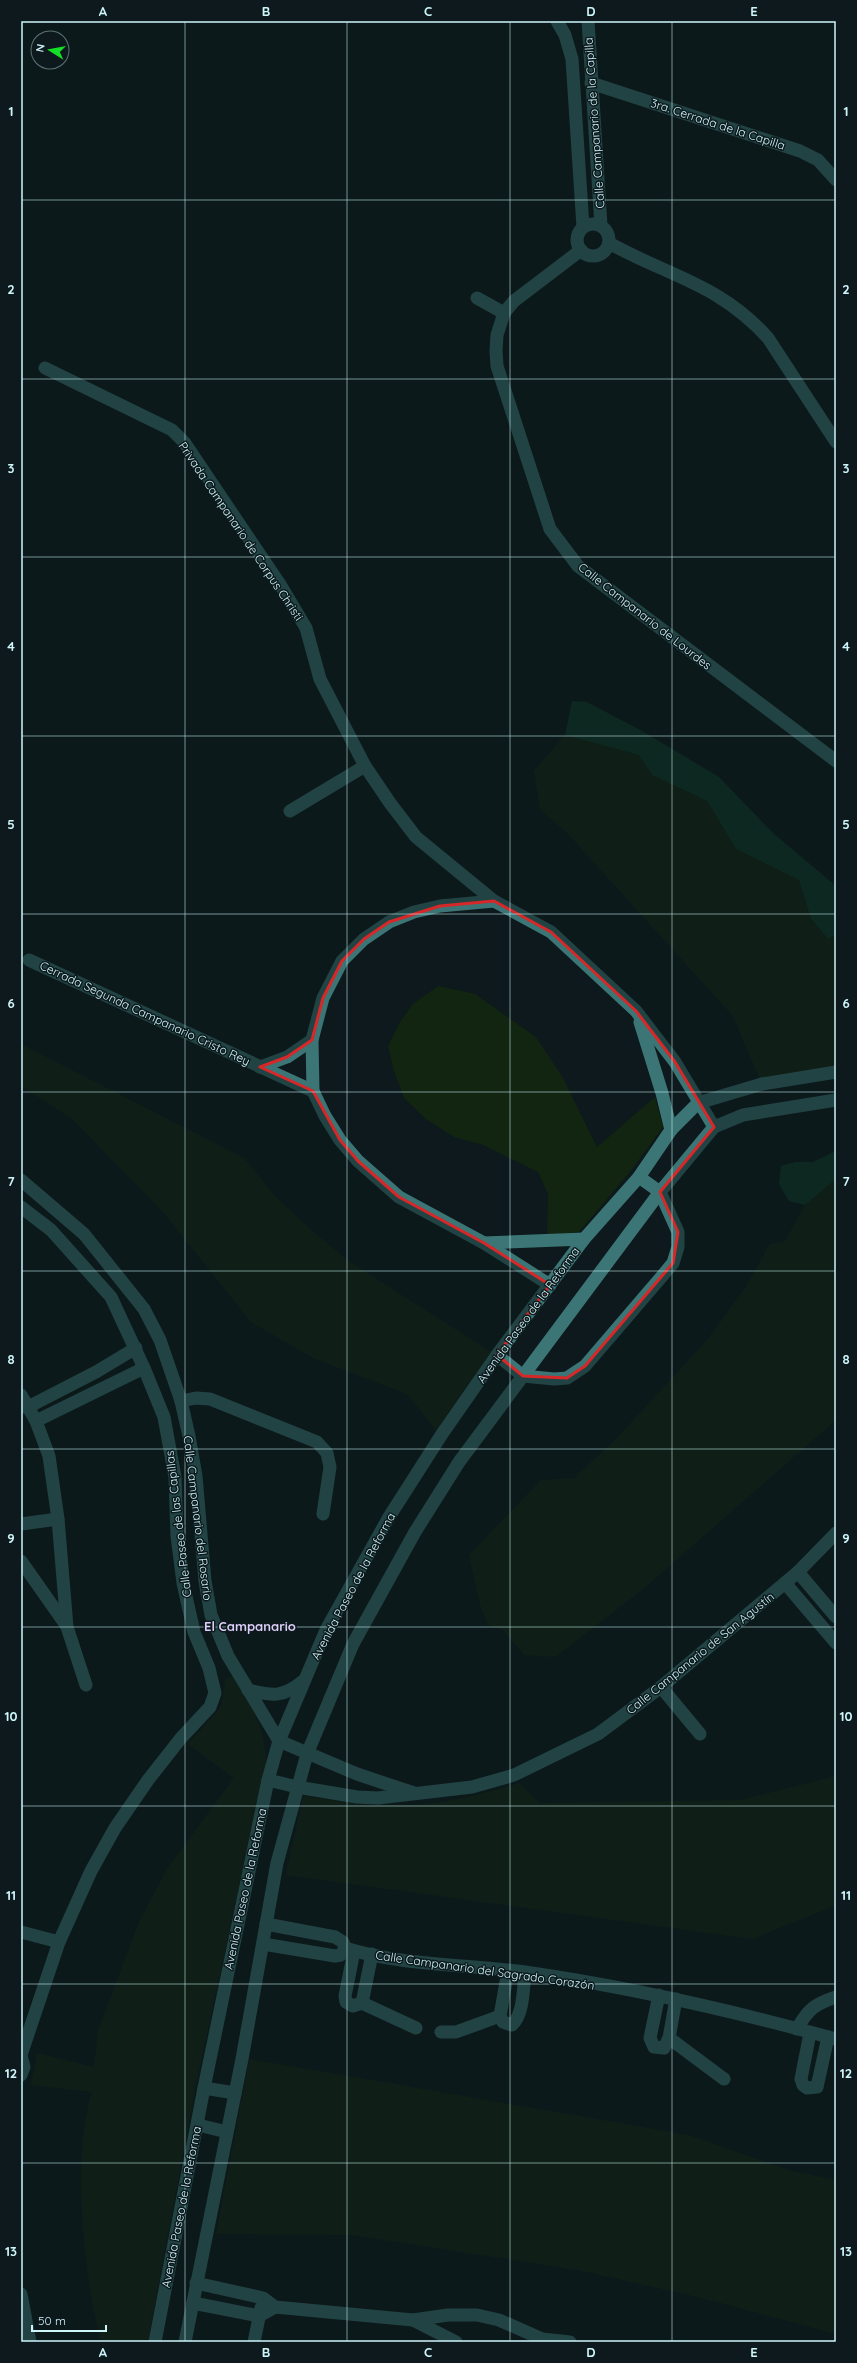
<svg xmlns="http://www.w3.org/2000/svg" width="857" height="2363" viewBox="0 0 857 2363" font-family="Quicksand,sans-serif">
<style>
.green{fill:#122511}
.water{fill:#0f3929}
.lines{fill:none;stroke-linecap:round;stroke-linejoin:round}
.minor{stroke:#3c7576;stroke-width:13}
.marked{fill:none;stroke:#d62828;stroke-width:3;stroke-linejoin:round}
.grid{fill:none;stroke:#cdf5fa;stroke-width:1;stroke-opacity:0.55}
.labels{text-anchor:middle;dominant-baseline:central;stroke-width:3;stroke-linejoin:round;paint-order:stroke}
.street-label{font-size:12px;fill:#cdf5fa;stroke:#0d191c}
.neighbourhood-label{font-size:13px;font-weight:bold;fill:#decffa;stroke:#0d191c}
.neatline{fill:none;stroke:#cdf5fa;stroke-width:1.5}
.grid-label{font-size:13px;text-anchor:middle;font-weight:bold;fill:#cdf5fa}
</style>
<rect width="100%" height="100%" fill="#0d191c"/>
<g class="green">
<polygon points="565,735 639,755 652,775 707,801 736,849 799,880 811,920 828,939 836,934 836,1069 761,1082 733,1016 569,835 540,809 534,771"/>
<polygon points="438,986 475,994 536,1037 562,1076 597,1147 655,1097 663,1127 630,1172 579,1232 547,1235 548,1194 538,1172 483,1145 454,1137 426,1119 404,1098 394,1071 388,1046 400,1022 413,1004"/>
<polygon points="21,1044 244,1158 276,1197 310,1229 347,1260 491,1352 436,1430 407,1394 313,1358 251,1322 163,1212 71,1118 21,1086"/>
<polygon points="836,1179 836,1420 642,1590 555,1657 524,1655 503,1630 488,1625 480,1605 469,1555 541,1480 574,1478 616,1439 707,1340 745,1288 770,1244 785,1241 805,1205"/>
<path d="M232,1676C251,1705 265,1726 266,1762L196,2085L148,2342H101C84,2275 71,2158 92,2092L31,2085L37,2053L94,2067L98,2031L139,1922L167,1869L234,1778L188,1744L219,1709L222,1703L225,1680Z"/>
<path d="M836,1776V1905L753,1939L286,1875L303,1796C337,1801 370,1806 404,1805C442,1805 483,1794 519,1783L540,1803L741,1800Z"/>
<polygon points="249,2059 689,2135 788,2170 836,2180 836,2334 702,2298 578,2270 352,2235 216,2234"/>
</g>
<g class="water">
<polygon points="572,701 587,702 642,731 719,777 774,834 836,886 836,934 828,939 811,919 799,880 736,849 707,801 652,775 639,755 565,735"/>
<polygon points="836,1151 836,1179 805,1205 789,1201 779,1184 781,1166 795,1162 813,1162"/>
</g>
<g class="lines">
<g class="minor">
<polyline points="557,21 565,35 572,59 583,227"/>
<polyline points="588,21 601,226"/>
<polyline points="591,83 800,151 818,160 836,180"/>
<circle cx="593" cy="240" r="16"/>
<path d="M609,243C668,276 720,284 768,338L836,442"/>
<polyline points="581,250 514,301 504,313 497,335 496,351 497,366 550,529 578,566 836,761"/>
<polyline points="477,298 504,313"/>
<polyline points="45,368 172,430 184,442 281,586 306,628 320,679 365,766 390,803 416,837 494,901"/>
<polyline points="290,811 365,766"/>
<polyline points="29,960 313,1091"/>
<polyline points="640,1022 662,1093 671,1130"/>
<polyline points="260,1067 287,1057 312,1040"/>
<polyline points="21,1180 84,1234 144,1309 160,1340 181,1401 189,1436 196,1476 205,1581 211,1615 228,1656 279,1741 357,1774 414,1793"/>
<polyline points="21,1207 51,1230 111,1297 144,1368 164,1417 175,1477 177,1536 183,1583 194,1632 209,1668 215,1693 210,1707 181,1738 148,1780 115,1828 91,1871 59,1942 21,2055"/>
<polyline points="484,1243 584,1239"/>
<polyline points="550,1285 484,1243 399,1197 358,1161 340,1140 325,1116 313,1091 312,1040 323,998 342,961 364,939 389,922 414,912 440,906 494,901 551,932 636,1011 675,1062 714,1127"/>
<polyline points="497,1355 523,1376 554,1379 567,1378 585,1366 663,1275 673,1263 678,1247 678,1232 660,1192 639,1177"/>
<polyline points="21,1395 36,1421 49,1456 58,1519 67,1627 86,1685"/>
<polyline points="181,1401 196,1398 210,1399 317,1442 327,1453 330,1467 323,1514"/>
<polyline points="21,1407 28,1407 96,1372 136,1348"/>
<polyline points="36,1421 144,1368"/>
<polyline points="21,1524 58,1519"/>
<polyline points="21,1561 66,1625"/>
<polyline points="798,1572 836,1617"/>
<polyline points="785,1583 836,1643"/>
<polyline points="661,1687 700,1734"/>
<path d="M248,1690C272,1696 283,1698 303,1681"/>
<polyline points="268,1780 297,1787 357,1797 378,1798 472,1787 514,1775 598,1734 661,1687 798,1572 836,1533"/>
<polyline points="21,1932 59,1942"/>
<polyline points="263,1944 335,1956 341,1955 345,1948 343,1942 335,1937 266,1924"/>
<path d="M345,1948C403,1966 465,1964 525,1972C630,1987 734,2011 836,2039"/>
<polyline points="354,1951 345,1996 346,2002 353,2006 362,2003 372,1954"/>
<path d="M508,1971L500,2016L503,2022L512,2025C524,2014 523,1988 525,1973"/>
<polyline points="659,1995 650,2038 654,2047 664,2048 669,2038 676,1999"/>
<polyline points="362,2003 416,2028"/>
<path d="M797,2029C808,2009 815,2004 836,1997"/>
<polyline points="441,2032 456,2032 500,2016"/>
<polyline points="810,2033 801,2079 803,2085 807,2088 817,2087 828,2037"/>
<polyline points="669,2038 724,2079"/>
<polyline points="21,2055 24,2067 21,2075"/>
<polyline points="204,2088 235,2093"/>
<polyline points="198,2125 227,2132"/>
<polyline points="196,2283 263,2298 275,2307 413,2320 448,2315 477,2315 499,2320 542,2339 570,2342"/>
<polyline points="21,2294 30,2342"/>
<polyline points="193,2303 259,2316 275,2307"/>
<polyline points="413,2320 456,2342"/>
<polyline points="155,2342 204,2088 268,1780 279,1741 326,1630 389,1517 442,1434 497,1355 584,1239 639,1177 671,1130 698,1103 762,1084 836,1072"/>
<polyline points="185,2342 242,2059 277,1863 307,1754 353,1644 415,1532 459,1462 660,1192 714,1127 743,1115 836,1100"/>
<polyline points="254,2342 261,2308"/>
</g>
</g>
<path d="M0 0H857V2363H0ZM494,901L551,932L636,1011L675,1062L714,1127L660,1192L678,1232L673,1263L585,1366L567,1378L523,1376L497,1355L550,1285L484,1243L399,1197L358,1161L340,1140L313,1091L260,1067L287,1057L312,1040L323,998L342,961L364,939L389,922L440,906Z" fill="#0d191c" fill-opacity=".55" fill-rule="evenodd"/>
<path class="marked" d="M494,901L551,932L636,1011L675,1062L714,1127L660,1192L678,1232L673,1263L585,1366L567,1378L523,1376L497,1355L550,1285L484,1243L399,1197L358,1161L340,1140L313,1091L260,1067L287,1057L312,1040L323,998L342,961L364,939L389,922L440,906Z"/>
<path class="grid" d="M185,21V2342M347,21V2342M510,21V2342M672,21V2342M21,200H836M21,379H836M21,557H836M21,736H836M21,914H836M21,1092H836M21,1271H836M21,1449H836M21,1627H836M21,1806H836M21,1984H836M21,2163H836"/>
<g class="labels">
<g class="street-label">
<text transform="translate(594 123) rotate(-94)">Calle Campanario de la Capilla</text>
<text transform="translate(718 124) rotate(18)">3ra. Cerrada de la Capilla</text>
<text transform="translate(241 531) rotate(56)">Privada Campanario de Corpus Christi</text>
<text transform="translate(645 616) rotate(38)">Calle Campanario de Lourdes</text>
<text transform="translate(145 1013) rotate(25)">Cerrada Segunda Campanario Cristo Rey</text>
<text transform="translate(528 1315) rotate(-54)">Avenida Paseo de la Reforma</text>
<text transform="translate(198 1518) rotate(83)">Calle Campanario del Rosario</text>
<text transform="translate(178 1524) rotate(-97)">Calle Paseo de las Capillas</text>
<text transform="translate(353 1586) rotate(-62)">Avenida Paseo de la Reforma</text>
<text transform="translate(700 1653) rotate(-39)">Calle Campanario de San Agustín</text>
<text transform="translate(245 1889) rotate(-78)">Avenida Paseo de la Reforma</text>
<text transform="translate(485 1970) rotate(8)">Calle Campanario del Sagrado Corazón</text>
<text transform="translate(181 2207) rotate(-79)">Avenida Paseo de la Reforma</text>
</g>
<g class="neighbourhood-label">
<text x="250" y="1626">El Campanario</text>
</g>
</g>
<rect width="857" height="2363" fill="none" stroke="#0d191c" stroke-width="44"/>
<g transform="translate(50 50) rotate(281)"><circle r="19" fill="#0d191c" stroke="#5a7175"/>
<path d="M0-3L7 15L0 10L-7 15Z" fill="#15de27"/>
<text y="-6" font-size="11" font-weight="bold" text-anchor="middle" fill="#cdf5fa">N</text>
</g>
<path d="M32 2325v6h74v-6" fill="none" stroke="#cdf5fa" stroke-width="2"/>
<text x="38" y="2325" font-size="12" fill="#cdf5fa" stroke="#0d191c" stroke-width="3" paint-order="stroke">50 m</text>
<rect x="22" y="22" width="813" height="2319" class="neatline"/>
<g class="grid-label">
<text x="103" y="16">A</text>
<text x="266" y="16">B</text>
<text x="428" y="16">C</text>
<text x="591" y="16">D</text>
<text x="754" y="16">E</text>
<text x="11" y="116">1</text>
<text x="846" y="116">1</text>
<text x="11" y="294">2</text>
<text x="846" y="294">2</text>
<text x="11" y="473">3</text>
<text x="846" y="473">3</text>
<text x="11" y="651">4</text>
<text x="846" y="651">4</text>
<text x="11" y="829">5</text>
<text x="846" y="829">5</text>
<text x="11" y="1008">6</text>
<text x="846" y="1008">6</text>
<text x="11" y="1186">7</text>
<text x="846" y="1186">7</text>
<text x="11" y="1364">8</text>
<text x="846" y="1364">8</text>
<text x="11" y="1543">9</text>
<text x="846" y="1543">9</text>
<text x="11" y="1721">10</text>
<text x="846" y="1721">10</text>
<text x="11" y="1900">11</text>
<text x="846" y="1900">11</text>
<text x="11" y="2078">12</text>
<text x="846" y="2078">12</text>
<text x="11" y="2256">13</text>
<text x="846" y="2256">13</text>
<text x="103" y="2357">A</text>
<text x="266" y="2357">B</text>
<text x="428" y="2357">C</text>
<text x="591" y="2357">D</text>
<text x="754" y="2357">E</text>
</g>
</svg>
